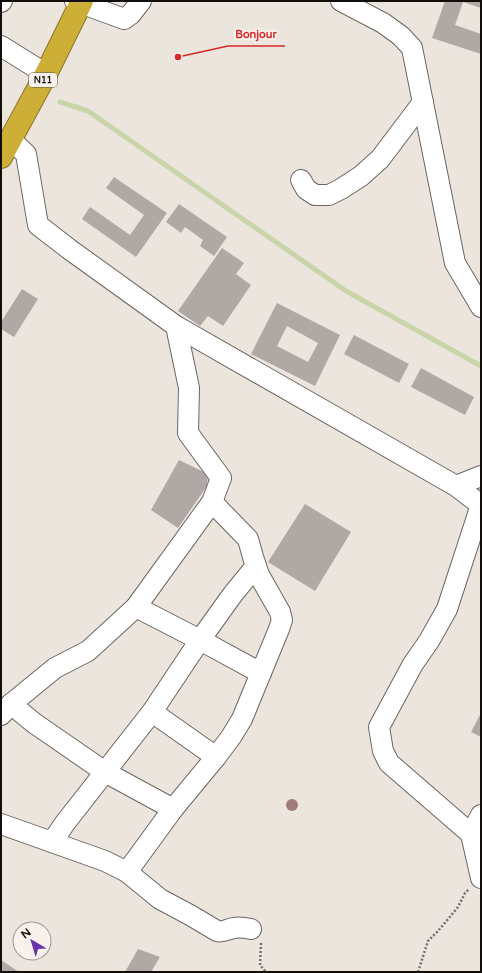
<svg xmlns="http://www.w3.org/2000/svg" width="482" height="973" viewBox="0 0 482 973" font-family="'Varela Round',sans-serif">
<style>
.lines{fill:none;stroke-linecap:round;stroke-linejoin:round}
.stream{stroke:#c9d5a9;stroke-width:5}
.building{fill:#b0a8a4;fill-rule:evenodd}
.minor-casing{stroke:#6c6661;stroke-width:22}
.highway-casing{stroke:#8b7628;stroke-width:24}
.path{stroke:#74706c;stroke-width:2.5;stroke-dasharray:2 2;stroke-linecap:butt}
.minor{stroke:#fff;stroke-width:20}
.highway{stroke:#cdae37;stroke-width:22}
.tree{fill:#a17c7d}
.labels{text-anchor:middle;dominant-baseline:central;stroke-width:4;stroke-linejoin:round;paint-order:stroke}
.shield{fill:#f9f2ec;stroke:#56524e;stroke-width:1}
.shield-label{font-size:9px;font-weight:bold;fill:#100e0b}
.leader{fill:none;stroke:#d62828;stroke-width:1.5}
.callout-dot{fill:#d62828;stroke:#f9f2ec;stroke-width:1.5}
.callout-label{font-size:11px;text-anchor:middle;font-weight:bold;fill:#d62828;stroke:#f9f2ec;stroke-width:4;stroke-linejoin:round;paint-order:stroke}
</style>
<rect width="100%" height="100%" fill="#ebe5de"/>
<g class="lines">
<polyline class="stream" points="60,102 88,111 346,291 481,366"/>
</g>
<g class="building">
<polygon points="445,1 481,1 481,8 463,2 455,25 481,34 481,54 432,38"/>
<polygon points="114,177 167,213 136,257 82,219 90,207 130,235 144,215 106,188"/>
<polygon points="179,204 227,237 214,256 200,246 203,240 185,227 181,233 166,222"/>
<polygon points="222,248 244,263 236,274 251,285 223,326 208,316 200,326 178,311"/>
<polygon points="22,289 38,299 14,337 1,329 1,322"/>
<path d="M277,303L340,335L315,386L251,354ZM287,326L318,343L308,362L277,346Z"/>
<polygon points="354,335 409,364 399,383 344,354"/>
<polygon points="421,368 474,397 465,415 411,387"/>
<polygon points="179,460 208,474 207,486 178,528 151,510"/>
<polygon points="305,504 351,532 315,591 268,562"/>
<polygon points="481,713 481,737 471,732"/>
<polygon points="138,949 160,957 151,972 125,972"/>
<polygon points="1,960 19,972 1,972"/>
</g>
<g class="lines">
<defs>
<g id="minor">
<polyline points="75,1 124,19 131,14 141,1"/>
<polyline points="341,1 383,23 401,36 412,48 455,263 481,307"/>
<polyline points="1,2 2,1"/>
<polyline points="1,46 46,74"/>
<polyline points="11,140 26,154 38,225 69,249 176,326 456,486 481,505 447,609 429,641 413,664 379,727 383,751 389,763 471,834 481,840"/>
<polyline points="301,180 306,189 315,195 329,195 341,189 361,176 380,159 423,102"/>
<polyline points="456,486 481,476"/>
<polyline points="136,607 200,640 261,673"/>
<polyline points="11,704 34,723 105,772 173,809"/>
<polyline points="152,712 216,757"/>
<polyline points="1,715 11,704 55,668 88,651 136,607 212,502 221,478 188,433 189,388 176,326"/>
<polyline points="481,815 471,834 481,878"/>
<path d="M1,824L105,861L127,872L160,899L190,915L217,931C223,933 227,929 234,928C239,927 246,928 251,929"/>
<polyline points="52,842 65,823 152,712 200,640 233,594 256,566"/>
<polyline points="127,872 173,809 216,757 231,737 242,719 279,629 282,620 280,612 259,575 253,557 248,539 212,502"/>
</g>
<polyline id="highway" points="1,157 46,74 82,1"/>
</defs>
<use href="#minor" class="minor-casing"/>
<use href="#highway" class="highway-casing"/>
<g class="path">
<polyline points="261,943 260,965 266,972"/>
<polyline points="418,972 428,941 438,931 449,918 458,907 465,893 469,889"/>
</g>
<use href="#minor" class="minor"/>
<use href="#highway" class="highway"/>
</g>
<circle class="tree" cx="292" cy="805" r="6"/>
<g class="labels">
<rect class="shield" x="29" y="73" width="28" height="14" rx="3"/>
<g class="shield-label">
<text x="43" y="80">N11</text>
</g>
</g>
<path class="leader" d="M178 57L228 46H285"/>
<circle class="callout-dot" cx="178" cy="57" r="4"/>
<g class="callout-label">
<text x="256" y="38">Bonjour</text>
</g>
<rect width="482" height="973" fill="none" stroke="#100e0b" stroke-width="4"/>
<g transform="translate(32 941) rotate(322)"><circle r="19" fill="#f9f2ec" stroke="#9c9792"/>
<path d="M0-3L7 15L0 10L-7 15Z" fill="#6834ab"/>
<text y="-6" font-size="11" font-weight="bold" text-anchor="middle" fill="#100e0b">N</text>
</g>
</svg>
